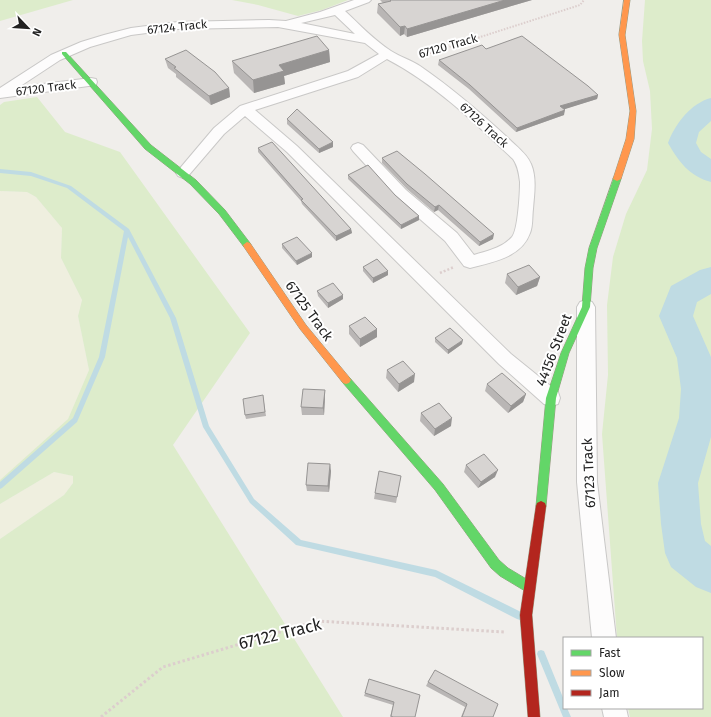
<svg xmlns="http://www.w3.org/2000/svg" width="711" height="717" viewBox="0 0 711 717" font-family="'Fira Sans',sans-serif">
<style>
.farmland{fill:#efefdf}
.grass{fill:#ddeccb}
.lines{fill:none;stroke-linecap:round;stroke-linejoin:round}
.stream{fill:#bfdbe3;fill-rule:evenodd}
.river{fill:#bfdbe3;fill-rule:evenodd}
.street-casing{stroke:#c9c8c7;stroke-width:2}
.fast-casing{stroke:#999a82;stroke-width:1}
.slow-casing{stroke:#999a82;stroke-width:1}
.jam-casing{stroke:#999a82;stroke-width:1}
.path-far2{stroke:#dccecd;stroke-width:2;stroke-dasharray:1.5 1.5;stroke-linecap:butt}
.path-far1{stroke:#dccecd;stroke-width:2.5;stroke-dasharray:2 2;stroke-linecap:butt}
.path{stroke:#dccecd;stroke-width:3;stroke-dasharray:2.5 2.5;stroke-linecap:butt}
.street{fill:#fdfcfc;fill-rule:evenodd}
.fast{fill:#63d668;fill-rule:evenodd}
.slow{fill:#ff974d;fill-rule:evenodd}
.jam{fill:#b3261e;fill-rule:evenodd}
.wall{fill:#b9b6b5}
.shaded-wall{fill:#969493}
.building{fill:#d7d4d2;stroke:#969493}
.labels{text-anchor:middle;dominant-baseline:central;stroke-width:4;stroke-linejoin:round;paint-order:stroke}
.far-street-label{font-size:12px;fill:#222;stroke:#fff}
.street-label{font-size:14px;fill:#222;stroke:#fff}
.near-street-label{font-size:17px;fill:#222;stroke:#fff}
</style>
<rect width="100%" height="100%" fill="#f0eeeb"/>
<g class="farmland">
<polygon points="0,191 27,192 36,197 62,228 61,258 82,300 78,316 89,370 68,419 0,480"/>
<polygon points="54,472 73,476 73,483 64,495 0,539 0,504"/>
</g>
<g class="grass">
<polygon points="0,0 73,0 0,21"/>
<polygon points="232,0 348,0 322,10 298,16 258,5"/>
<polygon points="645,0 711,0 711,717 630,717 628,708 702,708 702,638 617,638 602,434 608,375 607,305 613,257 626,214 647,170 652,129 650,91 643,61 642,41"/>
<polygon points="37,97 65,132 120,152 250,333 173,445 343,717 0,717 0,539 64,495 73,483 73,476 54,472 0,504 0,480 68,419 89,370 78,316 82,300 61,258 62,228 36,197 27,192 0,191 0,105 4,102"/>
</g>
<g class="lines">
<g class="stream">
<polygon points="0,169 31,172 71,186 129,229 176,318 209,426 254,499 301,540 436,570 523,613 524,616 523,619 520,620 517,619 435,577 296,545 250,503 203,427 170,318 128,237 105,357 77,422 2,488 0,489 0,482 73,418 99,357 124,231 67,188 31,176 0,173"/>
<polygon points="541,650 544,651 564,700 564,708 567,708 571,717 563,717 537,654 538,651"/>
</g>
<g class="river">
<path d="M711,98V121L699,132L696,143L701,152L711,159V182C689,176 679,162 668,143C675,124 691,103 711,98Z"/>
<polygon points="711,267 711,294 697,302 693,316 711,357 711,437 698,483 701,524 705,541 711,546 711,593 696,587 671,567 665,553 661,524 658,483 679,418 681,389 677,358 659,316 671,286 700,270"/>
</g>
<defs>
<g id="street">
<path d="M354,0H371L369,2L345,11C360,25 374,40 391,51C400,57 411,60 420,66C452,88 481,113 509,139C516,146 527,154 531,164C537,178 534,195 533,209C532,216 533,226 530,233C521,258 492,262 470,268L464,266L445,241L396,198L353,151L351,148L353,145L358,143L363,145L406,190L457,233L474,255C487,251 502,248 512,237C518,230 520,193 520,182C519,174 518,166 513,159C474,122 435,84 387,59L358,77L255,110L297,146L511,354L558,392L560,398L558,404L551,406L544,404L499,364L287,152L245,116L224,134L188,176L183,178L178,176L176,173L214,128L240,106L348,71L379,54L365,43L278,27L178,29L131,35L90,47L60,60L19,87L91,78L96,79L97,82L96,85L0,98V88L51,55L81,42L104,35L131,28L178,22L269,20L286,21L320,12ZM335,15L355,34L301,23Z"/>
<polygon points="586,300 592,302 595,307 597,482 616,638 592,638 577,482 577,307 580,302"/>
<polygon points="602,708 626,708 628,717 604,717"/>
</g>
<g id="fast">
<polygon points="62,52 66,52 151,145 196,180 225,210 250,243 251,245 250,247 244,247 219,214 190,184 145,149 62,54"/>
<polygon points="614,177 620,177 621,179 597,248 593,268 590,307 569,353 556,398 546,506 545,509 541,511 537,509 536,506 546,398 561,353 582,307 585,268 589,248"/>
<polygon points="346,376 349,377 443,484 499,560 508,568 533,583 535,587 533,591 529,593 525,591 500,576 491,568 435,490 343,383 341,380 343,377"/>
</g>
<g id="slow">
<polygon points="624,0 630,0 625,35 636,111 634,139 621,179 617,181 613,179 626,139 630,111 619,35"/>
<polygon points="247,242 250,243 306,325 349,377 351,380 349,383 346,384 343,383 300,329 244,247 243,245"/>
</g>
<polygon id="jam" points="541,501 545,503 546,506 532,615 540,717 528,717 520,615 536,506 537,503"/>
</defs>
<use href="#street" class="street-casing"/>
<use href="#fast" class="fast-casing"/>
<use href="#slow" class="slow-casing"/>
<use href="#jam" class="jam-casing"/>
<polyline class="path-far2" points="421,56 580,5 584,0"/>
<polyline class="path-far1" points="440,273 454,267"/>
<polyline class="path" points="101,717 163,667 317,621 504,632"/>
<use href="#street" class="street"/>
<use href="#fast" class="fast"/>
<use href="#slow" class="slow"/>
<use href="#jam" class="jam"/>
</g>
<g class="wall">
<polygon points="380,0 532,0 407,37 404,34 400,36 377,13 378,4 383,3"/>
<polygon points="486,49 598,95 597,99 564,109 564,115 516,132 469,89 438,65 439,60"/>
<polygon points="329,50 330,62 284,76 285,84 254,93 234,73 232,61"/>
<polygon points="165,59 229,88 230,97 211,105 176,77 176,74 168,68"/>
<polygon points="287,119 333,142 333,147 319,153 287,124"/>
<polygon points="258,148 351,229 352,233 336,241 302,204 301,201 258,152"/>
<polygon points="382,158 493,239 479,246 438,210 434,212 407,189 382,163"/>
<polygon points="348,175 395,195 419,216 419,220 401,229 348,179"/>
<polygon points="282,244 312,257 297,265 282,248"/>
<polygon points="363,267 388,271 388,275 373,283 363,271"/>
<polygon points="507,274 540,277 537,286 516,295 505,283"/>
<polygon points="317,291 343,295 343,299 328,308 318,296"/>
<polygon points="349,326 377,329 377,337 360,347 349,334"/>
<polygon points="435,338 462,344 448,354 435,342"/>
<polygon points="387,370 414,382 398,392 386,378"/>
<polygon points="487,384 526,394 523,402 508,413 485,391"/>
<polygon points="325,390 325,397 324,415 302,415 301,407"/>
<polygon points="263,395 266,416 246,419 245,415"/>
<polygon points="421,413 451,426 434,436 420,421"/>
<polygon points="466,465 495,477 478,488 464,472"/>
<polygon points="331,471 329,492 307,491 306,485"/>
<polygon points="401,476 396,503 374,499 375,493"/>
<polygon points="369,679 415,717 390,717 393,705 364,696 365,693"/>
<polygon points="428,682 493,717 461,717 465,707 426,686"/>
</g>
<g class="shaded-wall">
<polygon points="505,0 532,0 407,37 407,29"/>
<polygon points="405,26 404,34 400,36 400,27"/>
<polygon points="329,50 330,62 284,76 285,84 254,93 253,80 279,65"/>
<polygon points="229,88 230,97 211,105 209,96"/>
<polygon points="598,95 597,99 559,111 560,106"/>
<polygon points="565,110 564,115 516,132 517,128"/>
<polygon points="333,142 333,147 319,153 319,149"/>
<polygon points="439,205 438,210 434,212 435,207"/>
<polygon points="419,216 419,220 401,229 401,225"/>
<polygon points="351,229 352,233 336,241 336,236"/>
<polygon points="494,234 493,239 479,246 480,242"/>
<polygon points="312,253 312,257 297,265 296,261"/>
<polygon points="388,271 388,275 373,283 373,278"/>
<polygon points="540,277 537,286 516,295 518,287"/>
<polygon points="343,295 343,299 328,308 328,303"/>
<polygon points="377,329 377,337 360,347 360,339"/>
<polygon points="463,340 462,344 448,354 448,350"/>
<polygon points="415,374 414,382 398,392 399,384"/>
<polygon points="325,390 325,397 324,415 323,408"/>
<polygon points="526,394 523,402 508,413 511,406"/>
<polygon points="452,418 451,426 434,436 435,429"/>
<polygon points="330,464 331,471 329,492 328,486"/>
<polygon points="498,470 495,477 478,488 481,482"/>
</g>
<g class="building">
<polygon points="390,0 505,0 407,29 405,26 400,27 378,4 391,1"/>
<polygon points="317,36 329,50 279,65 284,71 253,80 232,61"/>
<polygon points="522,36 588,86 598,95 560,106 565,110 517,128 470,85 439,60 482,45 486,49"/>
<polygon points="186,50 215,72 229,88 209,96 174,68 176,67 165,59"/>
<polygon points="297,109 333,142 319,149 287,119"/>
<polygon points="272,142 351,229 336,236 301,200 303,199 301,197 258,148"/>
<polygon points="397,151 425,174 494,234 480,242 439,205 435,207 407,184 382,158"/>
<polygon points="368,165 395,195 419,216 401,225 348,175"/>
<polygon points="297,237 312,253 296,261 282,244"/>
<polygon points="377,259 388,271 373,278 363,267"/>
<polygon points="529,265 540,277 518,287 507,274"/>
<polygon points="333,283 343,295 328,303 317,291"/>
<polygon points="365,317 377,329 360,339 349,326"/>
<polygon points="450,328 463,340 448,350 435,338"/>
<polygon points="403,361 415,374 399,384 387,370"/>
<polygon points="502,373 526,394 511,406 487,384"/>
<polygon points="303,389 325,390 323,408 301,407"/>
<polygon points="263,395 265,412 245,415 243,399"/>
<polygon points="439,403 452,418 435,429 421,413"/>
<polygon points="484,454 498,470 481,482 466,465"/>
<polygon points="308,463 330,464 328,486 306,485"/>
<polygon points="379,471 401,476 397,497 375,493"/>
<polygon points="435,670 498,704 493,717 462,717 467,704 428,682"/>
<polygon points="369,679 420,695 415,717 393,717 391,716 394,702 365,693"/>
</g>
<g class="labels">
<g class="far-street-label">
<text transform="translate(177 27) rotate(-6)">67124 Track</text>
<text transform="translate(448 46) rotate(-16)">67120 Track</text>
<text transform="translate(46 88) rotate(-7)">67120 Track</text>
<text transform="translate(484 125) rotate(42)">67126 Track</text>
</g>
<g class="street-label">
<text transform="translate(309 311) rotate(54)">67125 Track</text>
<text transform="translate(554 350) rotate(-69)">44156 Street</text>
<text transform="translate(589 473) rotate(-93)">67123 Track</text>
</g>
<g class="near-street-label">
<text transform="translate(280 634) rotate(-14)">67122 Track</text>
</g>
</g>
<rect x="563" y="637" width="140" height="72" fill="#ffffff" stroke="#a7a7a7"/>
<rect x="571" y="650" width="20" height="6" fill="#63d668" stroke="#a7a7a7"/>
<text x="599" y="657" font-size="12" fill="#222222">Fast</text>
<rect x="571" y="670" width="20" height="6" fill="#ff974d" stroke="#a7a7a7"/>
<text x="599" y="677" font-size="12" fill="#222222">Slow</text>
<rect x="571" y="690" width="20" height="6" fill="#b3261e" stroke="#a7a7a7"/>
<text x="599" y="697" font-size="12" fill="#222222">Jam</text>
<g transform="translate(28 28) rotate(115)" stroke="#ffffff" stroke-width="3" paint-order="stroke">
<path d="M0-3L7 15L0 10L-7 15Z" fill="#222222"/>
<text y="-6" font-size="11" font-weight="bold" text-anchor="middle" fill="#222222">N</text>
</g>
</svg>
